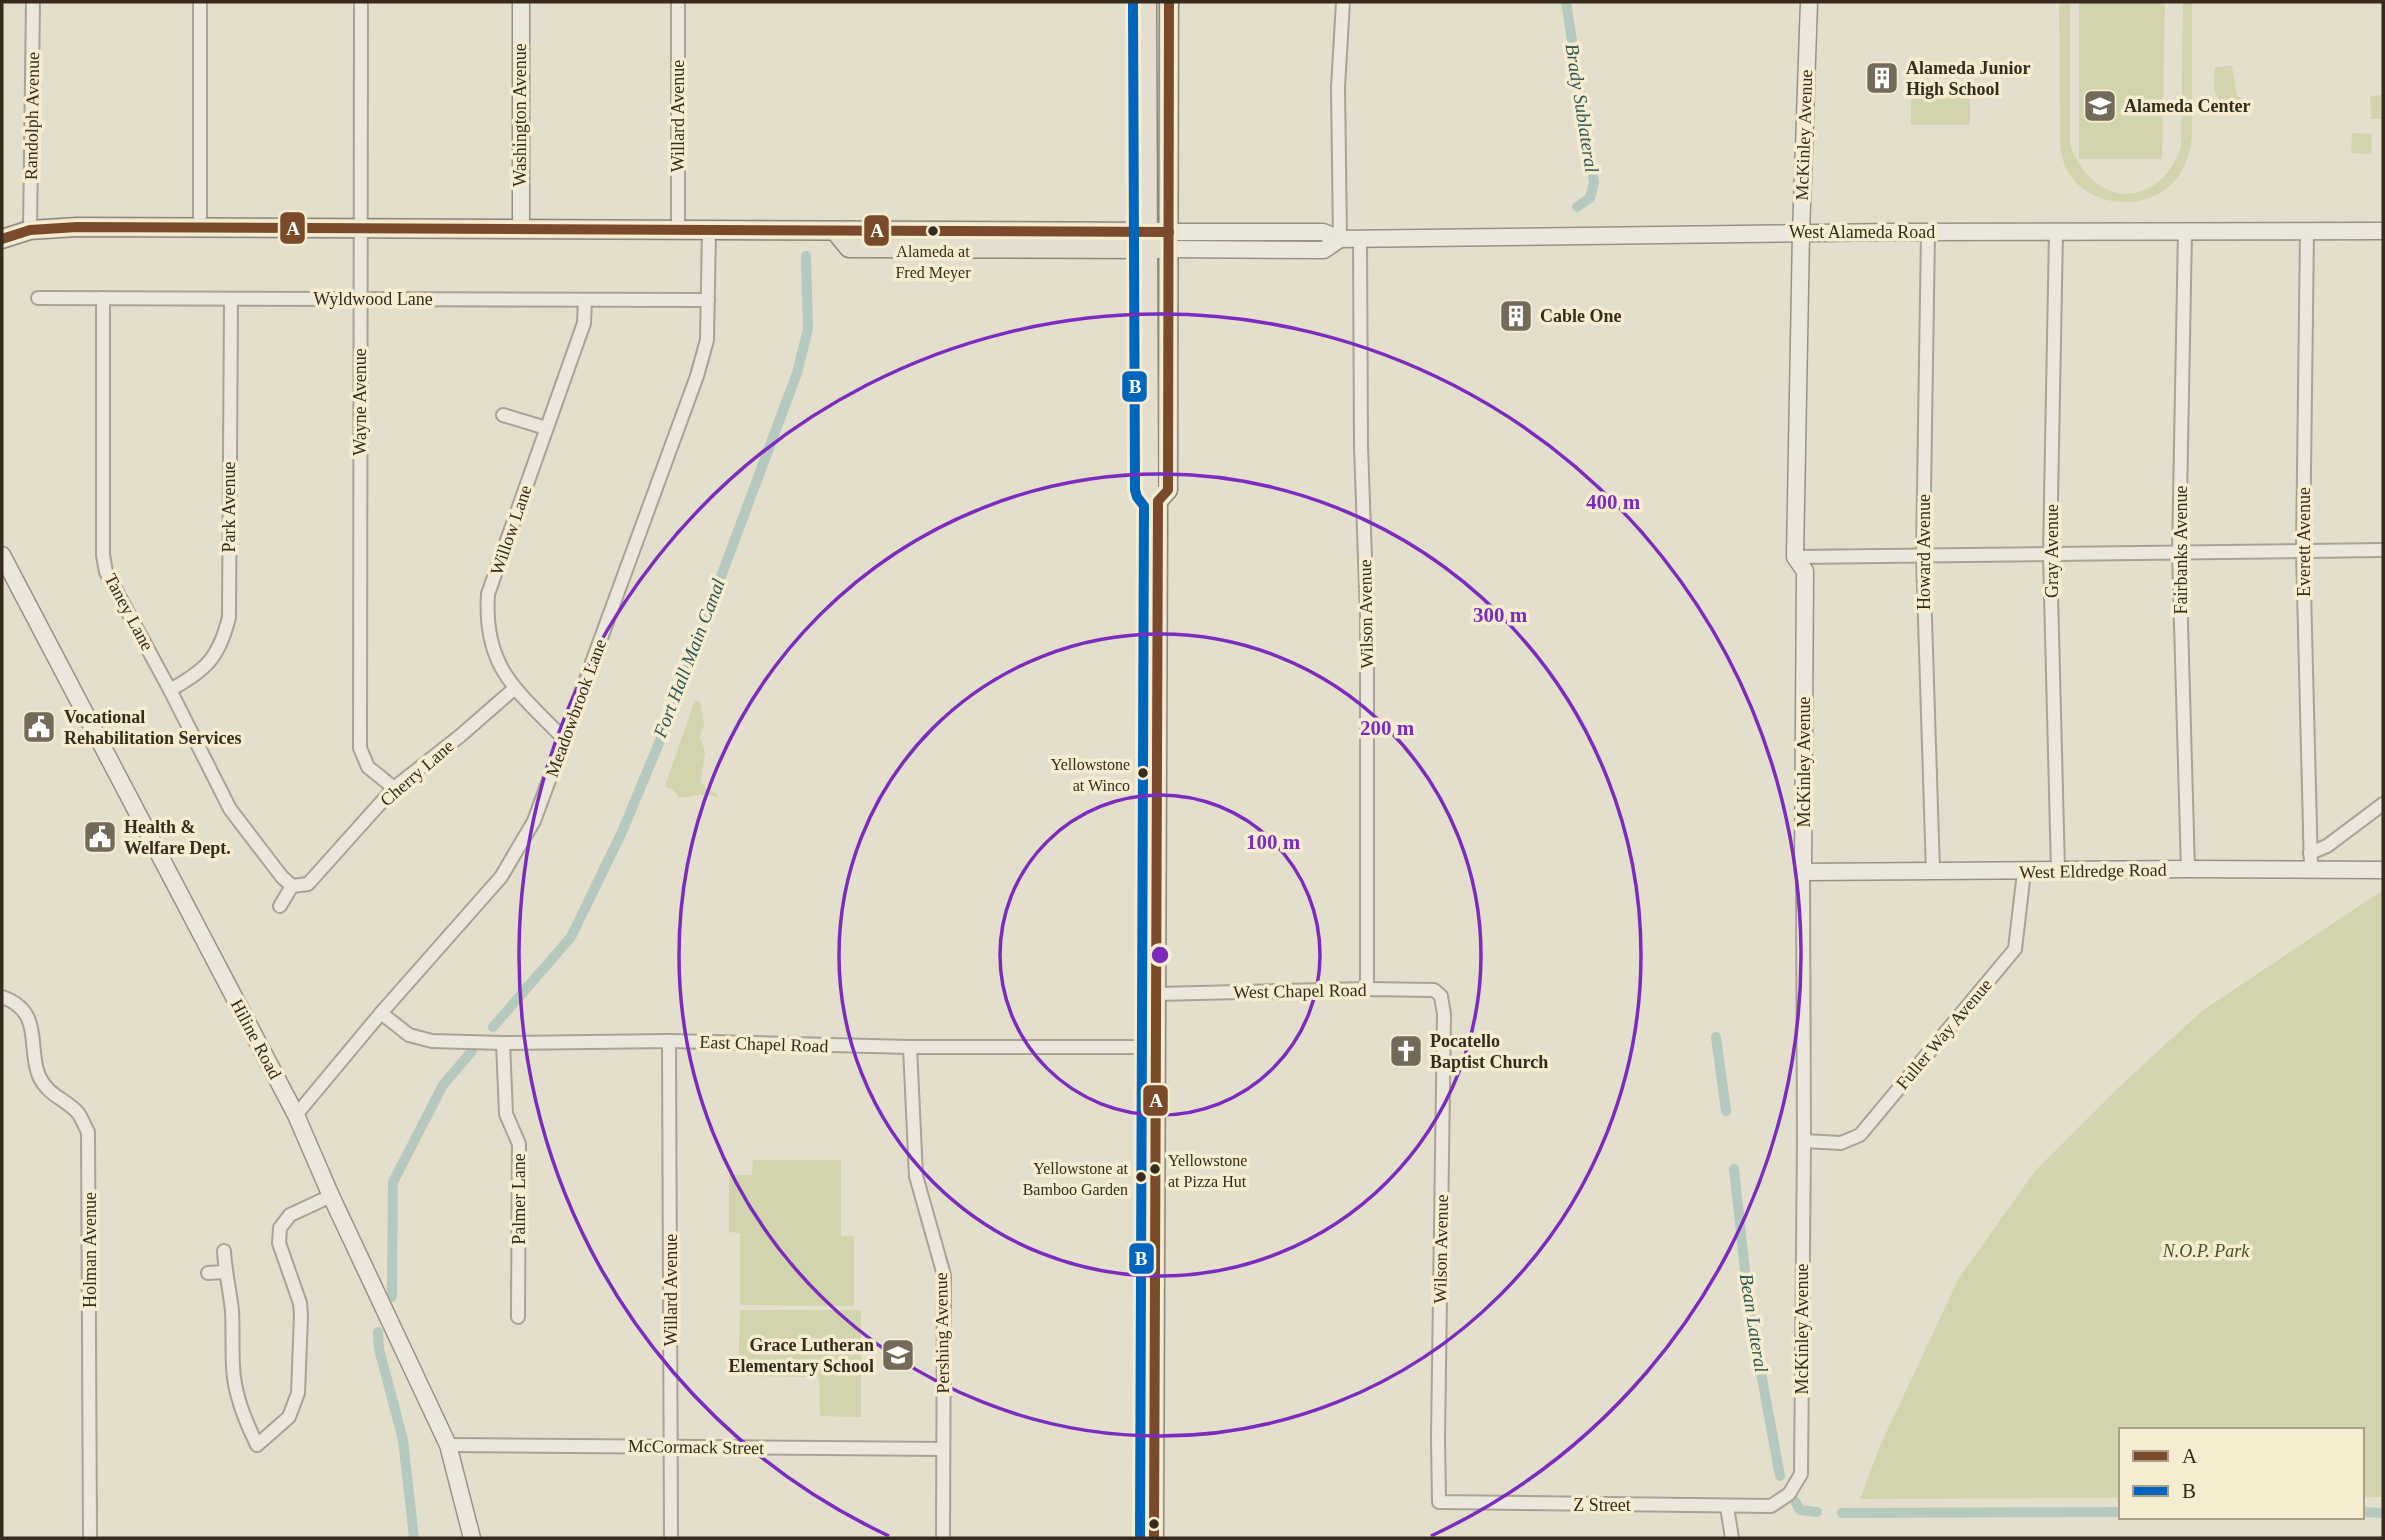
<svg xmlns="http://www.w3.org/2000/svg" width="2385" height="1540" viewBox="0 0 2385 1540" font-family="Georgia,serif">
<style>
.green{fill:#d2d4ad}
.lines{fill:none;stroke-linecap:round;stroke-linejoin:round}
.canal{stroke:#b6c9bf;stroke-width:10}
.street-casing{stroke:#a9a295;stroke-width:16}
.secondary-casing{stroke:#989284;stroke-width:19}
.primary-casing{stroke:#8e887c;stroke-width:21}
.street{stroke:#ece7dd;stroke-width:12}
.secondary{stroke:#ece7dd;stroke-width:16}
.primary{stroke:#e4decf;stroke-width:18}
.bus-1-casing{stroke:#f6ecd0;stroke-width:16}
.bus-2-casing{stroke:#f6ecd0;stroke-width:16}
.bus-1{stroke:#7a4b2a;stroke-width:10}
.bus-2{stroke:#0065bd;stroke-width:10}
.ring{fill:none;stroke:#7b2cbf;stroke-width:3.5}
.bus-dot{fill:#372b1d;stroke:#f6ecd0;stroke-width:2.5}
.labels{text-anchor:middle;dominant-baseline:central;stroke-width:7;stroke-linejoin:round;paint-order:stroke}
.bus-label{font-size:16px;fill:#372b1d;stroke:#f6ecd0;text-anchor:end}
.poi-label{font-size:18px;font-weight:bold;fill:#372b1d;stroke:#f6ecd0;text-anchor:start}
.street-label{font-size:18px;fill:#372b1d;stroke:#f6ecd0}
.park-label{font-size:18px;font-style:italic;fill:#465423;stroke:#f6ecd0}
.water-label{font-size:19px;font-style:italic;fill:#2c5756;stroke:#f6ecd0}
.centre{fill:#7b2cbf;stroke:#f6ecd0;stroke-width:3.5}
.ring-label{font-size:21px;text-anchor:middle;font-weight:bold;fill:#7b2cbf;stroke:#f6ecd0;stroke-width:7;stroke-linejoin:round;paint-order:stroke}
.line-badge{stroke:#f6ecd0;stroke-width:2.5}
.badge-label{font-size:19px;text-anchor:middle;font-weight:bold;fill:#fff}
</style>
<rect width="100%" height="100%" fill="#e4decc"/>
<g class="green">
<path d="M2059,2H2070V144C2091,207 2157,212 2181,148L2183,2H2192V136C2190,151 2187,164 2178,177C2151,213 2089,210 2067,170C2061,159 2060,146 2060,133Z"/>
<polygon points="2079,2 2165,2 2162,159 2079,159"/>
<polygon points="2232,66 2237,96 2244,100 2243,109 2224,109 2214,90 2215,67"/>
<rect x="1911" y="86" width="59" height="39"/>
<polygon points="2383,95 2383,119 2371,119 2370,96"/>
<polygon points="2352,133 2372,134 2371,154 2351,153"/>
<path d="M695,700L701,703L704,724L700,738L705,752L701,781L706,789L717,794V798C700,789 695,799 679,797L673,790L665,786Z"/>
<polygon points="2383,890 2383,1497 2362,1497 2362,1430 2121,1430 2121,1498 1860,1499 1880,1446 1959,1278 2035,1171 2120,1086 2202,1011"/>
<polygon points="753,1160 841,1160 841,1236 854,1236 854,1306 740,1305 740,1233 729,1232 729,1175 752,1175"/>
<polygon points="740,1310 861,1310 861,1417 820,1416 819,1377 738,1376"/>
</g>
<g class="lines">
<g class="canal">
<polyline points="1566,2 1594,183 1590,198 1577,207"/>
<polyline points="493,1027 571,937 622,832 659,743 797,373 808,329 806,256"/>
<polyline points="1716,1037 1726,1111"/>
<polyline points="1734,1169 1749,1308 1780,1476"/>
<polyline points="392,1297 393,1182 443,1085 472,1051"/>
<polyline points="378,1332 379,1349 403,1440 414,1538"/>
<polyline points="1795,1501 1800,1510 1817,1512"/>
<polyline points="2362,1512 2383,1513"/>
<polyline points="1842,1513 2121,1512"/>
</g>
<defs>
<g id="street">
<polyline points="361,2 360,748 368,767 394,788"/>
<polyline points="200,227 200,2"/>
<polyline points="678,229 678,2"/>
<polyline points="30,230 33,2"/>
<polyline points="2185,231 2179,553 2188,869"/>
<polyline points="2307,231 2303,551 2311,869"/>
<polyline points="1928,232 1923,556 1933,872"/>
<polyline points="2056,232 2050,554 2058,871"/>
<polyline points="1340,239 1338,87 1343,2"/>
<polyline points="1360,239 1361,446 1367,615 1367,989"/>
<polyline points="38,298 708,300"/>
<polyline points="103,298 103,555 106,572 170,690 230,809 282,877 292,886"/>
<polyline points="503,415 546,428"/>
<polyline points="1795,557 2383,550"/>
<path d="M170,690C206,670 219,658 229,617L231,300"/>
<path d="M565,740C518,691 483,669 488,594L584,323L585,301"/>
<polyline points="2310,853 2327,846 2383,804"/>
<polyline points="292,886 308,884 394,788 460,736 515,688"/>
<polyline points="280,906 292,886"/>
<polyline points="1157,994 1367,989 1434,990 1441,996 1444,1014 1438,1438 1439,1502 1771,1506 1789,1494 1801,1474 1804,1141 1803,872"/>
<path d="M2,997C44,1011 27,1048 39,1076C48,1096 66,1099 78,1113C82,1118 85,1127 88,1132L90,1538"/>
<polyline points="381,1013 409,1035 432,1041 503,1043 669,1041 910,1047 1156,1047"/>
<polyline points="669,1041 671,1538"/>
<polyline points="503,1043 506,1114 519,1144 518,1317"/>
<polyline points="910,1047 916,1176 944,1275 943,1538"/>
<polyline points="296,1115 381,1013 501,877 534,821 697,376 707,340 709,230"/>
<polyline points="1804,1141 1841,1143 1860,1135 2015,949 2024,872"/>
<path d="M224,1251C225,1271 230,1291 232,1311C233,1329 232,1348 233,1366C234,1394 245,1420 257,1445L289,1417L298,1393L301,1315L300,1303L279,1243L280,1228L290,1215L331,1196"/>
<polyline points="208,1273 225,1272"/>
<polyline points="448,1445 943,1449"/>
<polyline points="1727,1507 1732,1538"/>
</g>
<g id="secondary">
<polyline points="521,2 521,228"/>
<polyline points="1809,2 1801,233 1795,557 1805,571 1803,872 2188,869 2383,870"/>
<polyline points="1169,232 1323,232 1340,239 1895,232 2383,231"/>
<polyline points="1169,249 1324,250 1340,239"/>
<polyline points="2,555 296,1115 331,1196 448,1445 472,1538"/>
</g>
<g id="primary">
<polyline points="1147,2 1149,490 1158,501 1158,528 1154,1538"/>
<polyline points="835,231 849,248 1158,249"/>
<polyline points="2,239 30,230 77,227 1169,232"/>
<polyline points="1158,501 1168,490 1169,2"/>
</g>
</defs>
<use href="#street" class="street-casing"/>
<use href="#secondary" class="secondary-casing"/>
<use href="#primary" class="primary-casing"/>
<use href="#street" class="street"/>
<use href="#secondary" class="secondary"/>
<use href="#primary" class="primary"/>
<defs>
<g id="bus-1">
<polyline points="2,239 30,230 77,227 1169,232"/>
<polyline points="1154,1538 1158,501 1168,490 1169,2"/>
</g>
<polyline id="bus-2" points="1133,2 1135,490 1137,497 1144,506 1140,1538"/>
</defs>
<use href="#bus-1" class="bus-1-casing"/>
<use href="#bus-2" class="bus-2-casing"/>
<use href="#bus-1" class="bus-1"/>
<use href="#bus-2" class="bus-2"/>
</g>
<g class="ring">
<circle cx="1160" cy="955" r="160"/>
<circle cx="1160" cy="955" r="321"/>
<circle cx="1160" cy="955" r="481"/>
<path d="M889 1536A641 641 0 1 1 1431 1536"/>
</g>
<defs>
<symbol id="building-square" viewBox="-11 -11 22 22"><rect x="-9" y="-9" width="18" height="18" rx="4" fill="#746a5a" stroke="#f6ecd0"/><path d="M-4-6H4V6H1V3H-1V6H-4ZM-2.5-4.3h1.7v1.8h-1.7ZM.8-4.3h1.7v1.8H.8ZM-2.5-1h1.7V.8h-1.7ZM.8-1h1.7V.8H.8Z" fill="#fff"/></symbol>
<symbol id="school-square" viewBox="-11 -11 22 22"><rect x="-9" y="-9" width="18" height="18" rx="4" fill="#746a5a" stroke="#f6ecd0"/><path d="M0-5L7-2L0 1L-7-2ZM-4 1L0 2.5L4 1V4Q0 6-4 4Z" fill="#fff"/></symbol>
<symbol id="civic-square" viewBox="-11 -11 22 22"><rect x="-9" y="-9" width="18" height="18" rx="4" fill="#746a5a" stroke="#f6ecd0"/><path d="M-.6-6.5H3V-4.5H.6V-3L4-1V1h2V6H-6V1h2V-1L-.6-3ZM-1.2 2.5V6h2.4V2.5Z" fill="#fff"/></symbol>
<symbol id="church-square" viewBox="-11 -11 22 22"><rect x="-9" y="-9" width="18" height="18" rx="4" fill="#746a5a" stroke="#f6ecd0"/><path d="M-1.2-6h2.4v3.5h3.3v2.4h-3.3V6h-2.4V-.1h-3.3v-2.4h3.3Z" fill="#fff"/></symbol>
</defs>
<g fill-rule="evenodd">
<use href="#building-square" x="1863" y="59" width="38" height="38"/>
<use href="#school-square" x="2081" y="87" width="38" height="38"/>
<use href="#building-square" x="1497" y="297" width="38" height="38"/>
<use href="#civic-square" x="20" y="708" width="38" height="38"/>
<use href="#civic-square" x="81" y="818" width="38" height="38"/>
<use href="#church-square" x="1387" y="1032" width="38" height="38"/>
<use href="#school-square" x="879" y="1336" width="38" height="38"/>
</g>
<g class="bus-dot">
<circle cx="933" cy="231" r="6"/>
<circle cx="1143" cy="773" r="6"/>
<circle cx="1155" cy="1169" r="6"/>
<circle cx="1141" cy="1177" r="6"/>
<circle cx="1154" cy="1524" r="6"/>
</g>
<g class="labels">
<g class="bus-label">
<text x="933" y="251" text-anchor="middle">Alameda at<tspan x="933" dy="21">Fred Meyer</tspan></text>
<text x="1130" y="764">Yellowstone<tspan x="1130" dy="21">at Winco</tspan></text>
<text x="1168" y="1160" text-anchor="start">Yellowstone<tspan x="1168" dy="21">at Pizza Hut</tspan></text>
<text x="1128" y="1168">Yellowstone at<tspan x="1128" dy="21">Bamboo Garden</tspan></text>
</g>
<g class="poi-label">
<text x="1906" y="68">Alameda Junior<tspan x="1906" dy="21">High School</tspan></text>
<text x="2124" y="106">Alameda Center</text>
<text x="1540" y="316">Cable One</text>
<text x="64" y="717">Vocational<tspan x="64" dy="21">Rehabilitation Services</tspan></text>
<text x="124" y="827">Health &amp;<tspan x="124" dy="21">Welfare Dept.</tspan></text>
<text x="1430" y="1041">Pocatello<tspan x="1430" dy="21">Baptist Church</tspan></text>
<text x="874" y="1345" text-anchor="end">Grace Lutheran<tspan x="874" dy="21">Elementary School</tspan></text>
</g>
<g class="street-label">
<text transform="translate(520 115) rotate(-90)">Washington Avenue</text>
<text transform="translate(32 116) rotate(-89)">Randolph Avenue</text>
<text transform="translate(678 116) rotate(-90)">Willard Avenue</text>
<text transform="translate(1804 135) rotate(-88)">McKinley Avenue</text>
<text x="1862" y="232">West Alameda Road</text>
<text x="373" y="299">Wyldwood Lane</text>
<text transform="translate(360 402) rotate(-90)">Wayne Avenue</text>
<text transform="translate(229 507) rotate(-90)">Park Avenue</text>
<text transform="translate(511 530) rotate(-71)">Willow Lane</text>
<text transform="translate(2304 542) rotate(-90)">Everett Avenue</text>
<text transform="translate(2181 550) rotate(-90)">Fairbanks Avenue</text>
<text transform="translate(2052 551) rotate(-90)">Gray Avenue</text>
<text transform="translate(1924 552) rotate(-90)">Howard Avenue</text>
<text transform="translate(129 612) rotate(62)">Taney Lane</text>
<text transform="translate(1366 614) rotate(-91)">Wilson Avenue</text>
<text transform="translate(576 708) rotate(-70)">Meadowbrook Lane</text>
<text transform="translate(1804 762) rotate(-90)">McKinley Avenue</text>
<text transform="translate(417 773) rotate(-41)">Cherry Lane</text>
<text transform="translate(2093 871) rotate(-1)">West Eldredge Road</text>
<text transform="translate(1300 991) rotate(-1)">West Chapel Road</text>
<text transform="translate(1944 1034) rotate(-50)">Fuller Way Avenue</text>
<text transform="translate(256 1039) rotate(62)">Hiline Road</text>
<text transform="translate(764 1044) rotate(2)">East Chapel Road</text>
<text transform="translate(519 1199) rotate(-90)">Palmer Lane</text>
<text transform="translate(1441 1249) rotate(-89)">Wilson Avenue</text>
<text transform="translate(90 1250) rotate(-90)">Holman Avenue</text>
<text transform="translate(671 1290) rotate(-90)">Willard Avenue</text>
<text transform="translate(1802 1329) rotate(-90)">McKinley Avenue</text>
<text transform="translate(942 1333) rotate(-91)">Pershing Avenue</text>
<text transform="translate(696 1447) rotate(1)">McCormack Street</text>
<text x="1602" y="1505">Z Street</text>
</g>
<g class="park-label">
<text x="2206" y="1251">N.O.P. Park</text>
</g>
<g class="water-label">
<text transform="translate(1582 108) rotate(81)">Brady Sublateral</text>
<text transform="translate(689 658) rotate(-69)">Fort Hall Main Canal</text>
<text transform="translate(1754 1323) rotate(81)">Bean Lateral</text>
</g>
</g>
<circle cx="1160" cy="955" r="10" class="centre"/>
<g class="ring-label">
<text x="1613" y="509">400 m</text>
<text x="1500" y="622">300 m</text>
<text x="1387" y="735">200 m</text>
<text x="1273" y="849">100 m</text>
</g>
<g class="line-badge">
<rect x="279" y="211" width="27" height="34" rx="7" fill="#7a4b2a"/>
<rect x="863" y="214" width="27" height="33" rx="7" fill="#7a4b2a"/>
<rect x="1121" y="370" width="27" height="33" rx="7" fill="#0065bd"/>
<rect x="1142" y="1084" width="27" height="33" rx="7" fill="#7a4b2a"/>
<rect x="1128" y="1242" width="27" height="33" rx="7" fill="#0065bd"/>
</g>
<g class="badge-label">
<text x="293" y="235">A</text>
<text x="877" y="237">A</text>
<text x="1135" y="393">B</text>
<text x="1156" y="1107">A</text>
<text x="1141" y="1265">B</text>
</g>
<rect width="2385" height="1540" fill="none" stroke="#372b1d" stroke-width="7"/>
<rect x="2119" y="1428" width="245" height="91" fill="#f6ecd0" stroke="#aa9f88" stroke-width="2"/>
<rect x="2133" y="1451" width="35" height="10" fill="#7a4b2a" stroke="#aa9f88" stroke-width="2"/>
<text x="2182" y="1463" font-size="21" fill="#372b1d">A</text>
<rect x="2133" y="1486" width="35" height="10" fill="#0065bd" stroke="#aa9f88" stroke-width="2"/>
<text x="2182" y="1498" font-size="21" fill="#372b1d">B</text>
</svg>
